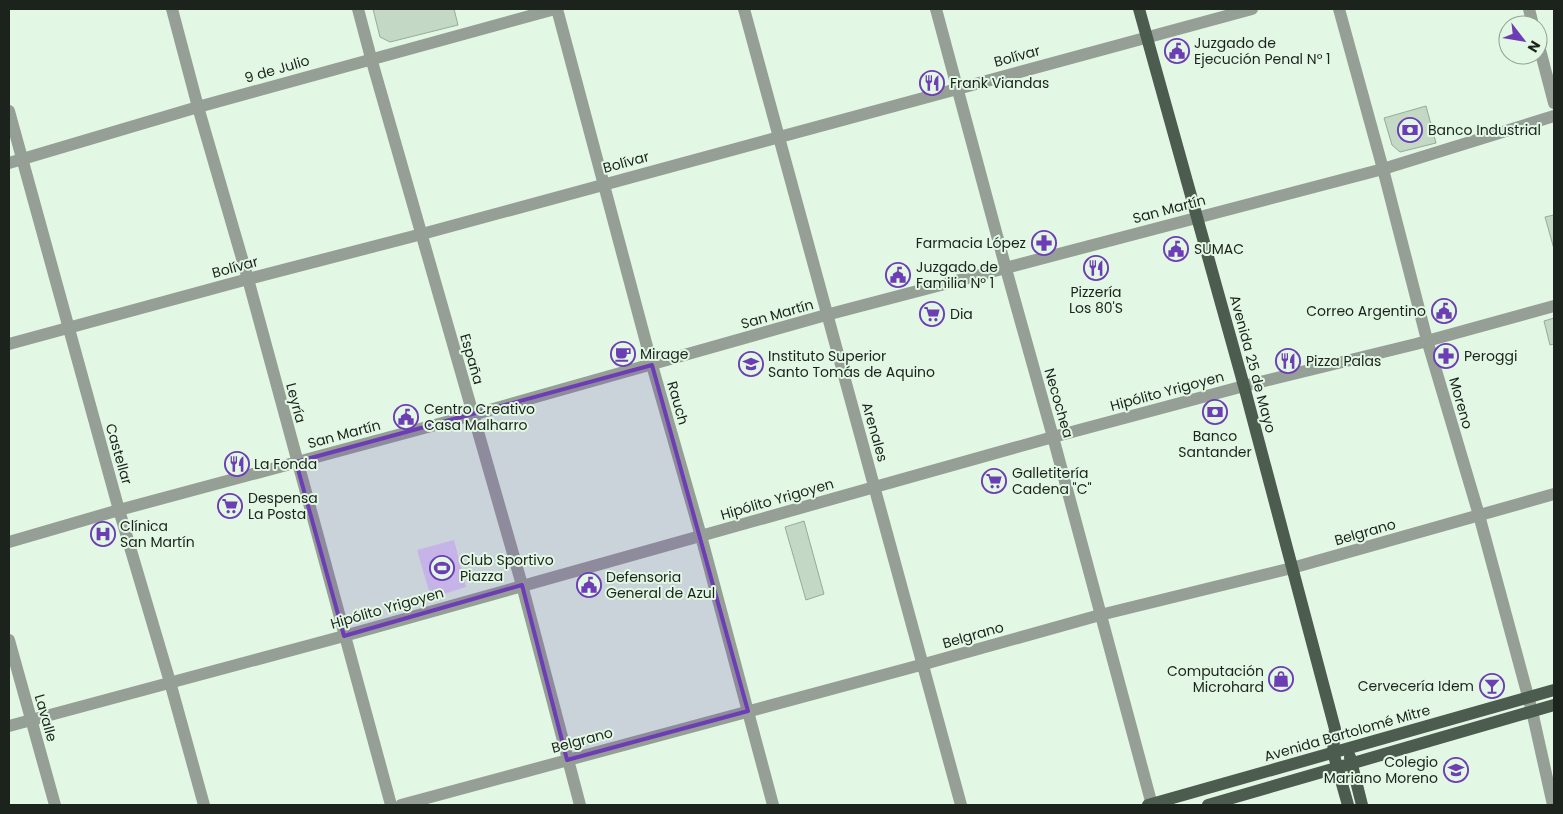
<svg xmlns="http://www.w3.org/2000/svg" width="1563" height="814" viewBox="0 0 1563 814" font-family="Poppins,sans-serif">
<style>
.green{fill:#ddd3f7}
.building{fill:#c3d9c5;stroke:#96ab98}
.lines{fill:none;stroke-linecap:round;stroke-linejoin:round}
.minor{stroke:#969f96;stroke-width:12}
.major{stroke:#4c5c4e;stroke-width:12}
.marked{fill:#6d3db4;fill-opacity:0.2;stroke:#6d3db4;stroke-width:4;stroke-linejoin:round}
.labels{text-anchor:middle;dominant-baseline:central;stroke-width:4;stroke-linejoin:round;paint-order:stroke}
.poi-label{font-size:14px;fill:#1b231c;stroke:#e2f8e4;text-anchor:start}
.street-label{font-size:14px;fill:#1b231c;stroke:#e2f8e4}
</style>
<rect width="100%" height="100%" fill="#e2f8e4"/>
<polygon class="green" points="454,540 466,587 431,598 417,550"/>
<g class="building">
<polygon points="373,9 454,9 458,25 390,42 380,37"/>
<polygon points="1426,106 1436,143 1400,152 1392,145 1384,118"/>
<polygon points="1554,215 1554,249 1545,217"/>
<polygon points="1554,318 1554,344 1550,345 1544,321"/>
<polygon points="804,521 824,594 806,600 785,527"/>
</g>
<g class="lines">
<g class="minor">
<polyline points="172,9 198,107 248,279 391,805"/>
<polyline points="358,9 371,58 522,585 580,805"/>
<polyline points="557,9 652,365 701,536 773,805"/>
<path d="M744,9C816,274 889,540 961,805"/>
<polyline points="936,9 1006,269 1053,437 1152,805"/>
<polyline points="1339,9 1383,169 1427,340 1479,515 1532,711 1553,805"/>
<polyline points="1529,9 1533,25"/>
<polyline points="1538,42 1554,103"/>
<polyline points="9,111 119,510 170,682 204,805"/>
<polyline points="9,163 198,107 555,9"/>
<polyline points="9,344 248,279 422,234 1252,9"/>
<polyline points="9,542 119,510 472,415 826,315 1383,169 1554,116"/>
<polyline points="9,640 55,805"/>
<polyline points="9,726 344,636 1053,437 1244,386 1416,344 1554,306"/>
<polyline points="401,805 928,663 1100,615 1292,568 1554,494"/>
</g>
<g class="major">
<polyline points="1139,9 1244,386 1335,729 1333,752 1348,805"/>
<polyline points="1350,757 1362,805"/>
<polyline points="1148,805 1554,690"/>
<polyline points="1208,805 1554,705"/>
</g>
</g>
<path class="marked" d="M652,365L748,711L567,760L522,585L344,636L296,462Z"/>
<defs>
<symbol id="civic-ring" viewBox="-11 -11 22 22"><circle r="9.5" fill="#e2f8e4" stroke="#6d3db4" stroke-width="1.5"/><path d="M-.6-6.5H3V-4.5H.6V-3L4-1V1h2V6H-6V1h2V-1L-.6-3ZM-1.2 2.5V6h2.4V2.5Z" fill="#6d3db4"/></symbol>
<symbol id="restaurant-ring" viewBox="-11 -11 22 22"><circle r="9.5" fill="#e2f8e4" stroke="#6d3db4" stroke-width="1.5"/><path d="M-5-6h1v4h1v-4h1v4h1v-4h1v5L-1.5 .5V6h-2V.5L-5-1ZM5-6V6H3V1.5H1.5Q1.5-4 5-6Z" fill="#6d3db4"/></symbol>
<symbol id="bank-ring" viewBox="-11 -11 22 22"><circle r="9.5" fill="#e2f8e4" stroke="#6d3db4" stroke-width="1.5"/><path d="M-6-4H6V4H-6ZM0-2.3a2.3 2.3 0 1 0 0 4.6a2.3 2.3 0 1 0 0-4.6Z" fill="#6d3db4"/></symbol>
<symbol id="pharmacy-ring" viewBox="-11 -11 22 22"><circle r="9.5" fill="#e2f8e4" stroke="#6d3db4" stroke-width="1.5"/><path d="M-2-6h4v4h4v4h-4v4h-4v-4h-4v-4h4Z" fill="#6d3db4"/></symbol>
<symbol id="supermarket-ring" viewBox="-11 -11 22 22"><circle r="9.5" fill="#e2f8e4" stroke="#6d3db4" stroke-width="1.5"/><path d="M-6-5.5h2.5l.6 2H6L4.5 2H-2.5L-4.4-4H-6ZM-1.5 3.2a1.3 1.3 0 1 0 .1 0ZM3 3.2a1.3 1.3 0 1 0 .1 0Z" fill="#6d3db4"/></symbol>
<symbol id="cafe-ring" viewBox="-11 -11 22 22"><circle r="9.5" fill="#e2f8e4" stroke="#6d3db4" stroke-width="1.5"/><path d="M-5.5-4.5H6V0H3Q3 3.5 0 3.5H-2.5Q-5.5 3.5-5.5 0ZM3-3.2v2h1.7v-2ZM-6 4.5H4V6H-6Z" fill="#6d3db4"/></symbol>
<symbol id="university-ring" viewBox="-11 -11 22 22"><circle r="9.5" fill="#e2f8e4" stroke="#6d3db4" stroke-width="1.5"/><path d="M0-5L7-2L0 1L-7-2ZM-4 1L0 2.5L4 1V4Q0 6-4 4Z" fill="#6d3db4"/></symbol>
<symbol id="hospital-ring" viewBox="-11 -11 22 22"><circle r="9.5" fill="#e2f8e4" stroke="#6d3db4" stroke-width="1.5"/><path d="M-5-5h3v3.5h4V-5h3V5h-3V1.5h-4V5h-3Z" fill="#6d3db4"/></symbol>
<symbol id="stadium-ring" viewBox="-11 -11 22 22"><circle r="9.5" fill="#e2f8e4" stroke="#6d3db4" stroke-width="1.5"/><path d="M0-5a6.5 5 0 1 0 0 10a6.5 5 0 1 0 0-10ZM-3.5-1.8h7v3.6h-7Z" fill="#6d3db4"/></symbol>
<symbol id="shop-ring" viewBox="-11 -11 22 22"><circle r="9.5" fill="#e2f8e4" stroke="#6d3db4" stroke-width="1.5"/><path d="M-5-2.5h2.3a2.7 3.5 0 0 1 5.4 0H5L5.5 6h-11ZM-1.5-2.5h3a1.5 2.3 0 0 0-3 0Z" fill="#6d3db4"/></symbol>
<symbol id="bar-ring" viewBox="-11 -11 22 22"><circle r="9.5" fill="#e2f8e4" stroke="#6d3db4" stroke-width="1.5"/><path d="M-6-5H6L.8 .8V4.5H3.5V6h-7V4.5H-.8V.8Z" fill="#6d3db4"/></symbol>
<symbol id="school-ring" viewBox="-11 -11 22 22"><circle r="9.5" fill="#e2f8e4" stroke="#6d3db4" stroke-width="1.5"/><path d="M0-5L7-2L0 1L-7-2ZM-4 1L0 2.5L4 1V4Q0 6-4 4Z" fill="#6d3db4"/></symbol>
</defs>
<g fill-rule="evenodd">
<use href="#civic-ring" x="1163" y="37" width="28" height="28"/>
<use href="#restaurant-ring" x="918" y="69" width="28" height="28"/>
<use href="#bank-ring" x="1396" y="116" width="28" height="28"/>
<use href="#pharmacy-ring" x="1030" y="229" width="28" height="28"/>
<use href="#civic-ring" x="1162" y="235" width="28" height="28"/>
<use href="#restaurant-ring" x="1082" y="254" width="28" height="28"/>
<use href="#civic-ring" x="884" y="261" width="28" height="28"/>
<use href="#civic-ring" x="1430" y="297" width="28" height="28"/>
<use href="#supermarket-ring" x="918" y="300" width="28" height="28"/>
<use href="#cafe-ring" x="609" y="340" width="28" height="28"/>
<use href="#pharmacy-ring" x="1432" y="342" width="28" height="28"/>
<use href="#restaurant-ring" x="1274" y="347" width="28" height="28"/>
<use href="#university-ring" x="737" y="350" width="28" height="28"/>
<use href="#bank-ring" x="1201" y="398" width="28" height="28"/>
<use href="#civic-ring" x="392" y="403" width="28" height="28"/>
<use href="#restaurant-ring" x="223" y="450" width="28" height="28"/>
<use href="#supermarket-ring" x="980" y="467" width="28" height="28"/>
<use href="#supermarket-ring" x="216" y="492" width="28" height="28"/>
<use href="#hospital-ring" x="89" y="520" width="28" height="28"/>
<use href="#stadium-ring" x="428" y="554" width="28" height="28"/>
<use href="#civic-ring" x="575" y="571" width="28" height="28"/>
<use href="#shop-ring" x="1267" y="665" width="28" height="28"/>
<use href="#bar-ring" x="1478" y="672" width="28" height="28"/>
<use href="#school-ring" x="1442" y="756" width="28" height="28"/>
</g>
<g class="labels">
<g class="poi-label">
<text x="1194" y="43">Juzgado de<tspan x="1194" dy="16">Ejecución Penal N° 1</tspan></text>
<text x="950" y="83">Frank Viandas</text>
<text x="1428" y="130">Banco Industrial</text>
<text x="1026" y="243" text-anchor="end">Farmacia López</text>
<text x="1194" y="249">SUMAC</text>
<text x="916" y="267">Juzgado de<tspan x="916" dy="16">Familia N° 1</tspan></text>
<text x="1096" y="292" text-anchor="middle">Pizzería<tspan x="1096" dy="16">Los 80'S</tspan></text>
<text x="1426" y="311" text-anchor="end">Correo Argentino</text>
<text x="950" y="314">Dia</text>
<text x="640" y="354">Mirage</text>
<text x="768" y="356">Instituto Superior<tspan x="768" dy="16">Santo Tomás de Aquino</tspan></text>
<text x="1464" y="356">Peroggi</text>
<text x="1306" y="361">Pizza Palas</text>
<text x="424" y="409">Centro Creativo<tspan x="424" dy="16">Casa Malharro</tspan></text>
<text x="1215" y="436" text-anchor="middle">Banco<tspan x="1215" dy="16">Santander</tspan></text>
<text x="254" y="464">La Fonda</text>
<text x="1012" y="473">Galletitería<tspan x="1012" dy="16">Cadena "C"</tspan></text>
<text x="248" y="498">Despensa<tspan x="248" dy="16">La Posta</tspan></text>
<text x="120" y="526">Clínica<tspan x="120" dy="16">San Martín</tspan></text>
<text x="460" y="560">Club Sportivo<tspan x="460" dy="16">Piazza</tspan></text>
<text x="606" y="577">Defensoria<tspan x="606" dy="16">General de Azul</tspan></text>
<text x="1264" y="671" text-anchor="end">Computación<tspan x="1264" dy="16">Microhard</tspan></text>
<text x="1474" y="686" text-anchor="end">Cervecería Idem</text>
<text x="1438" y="762" text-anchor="end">Colegio<tspan x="1438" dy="16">Mariano Moreno</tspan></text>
</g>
<g class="street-label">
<text transform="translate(1017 56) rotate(-15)">Bolívar</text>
<text transform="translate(277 69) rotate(-16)">9 de Julio</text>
<text transform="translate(626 162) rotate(-15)">Bolívar</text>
<text transform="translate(1169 209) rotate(-15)">San Martín</text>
<text transform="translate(235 267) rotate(-15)">Bolívar</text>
<text transform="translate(777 314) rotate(-16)">San Martín</text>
<text transform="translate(472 359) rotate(74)">España</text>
<text transform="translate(1253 364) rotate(75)">Avenida 25 de Mayo</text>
<text transform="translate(1167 391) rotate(-15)">Hipólito Yrigoyen</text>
<text transform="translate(296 403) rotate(75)">Leyría</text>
<text transform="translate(678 403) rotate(74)">Rauch</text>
<text transform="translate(1059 403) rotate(74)">Necochea</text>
<text transform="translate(1461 403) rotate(74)">Moreno</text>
<text transform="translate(875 432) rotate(74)">Arenales</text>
<text transform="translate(344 434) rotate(-15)">San Martín</text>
<text transform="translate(119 454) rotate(74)">Castellar</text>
<text transform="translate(777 499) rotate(-16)">Hipólito Yrigoyen</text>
<text transform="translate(1365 532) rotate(-16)">Belgrano</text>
<text transform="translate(387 608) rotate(-16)">Hipólito Yrigoyen</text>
<text transform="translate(973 635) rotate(-16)">Belgrano</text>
<text transform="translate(46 718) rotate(74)">Lavalle</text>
<text transform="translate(1347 733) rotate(-16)">Avenida Bartolomé Mitre</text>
<text transform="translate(582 740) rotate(-15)">Belgrano</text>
</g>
</g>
<rect width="1563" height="814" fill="none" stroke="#1b231c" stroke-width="20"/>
<g transform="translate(1523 40) rotate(121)"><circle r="24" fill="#e2f8e4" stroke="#92a394"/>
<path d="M0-4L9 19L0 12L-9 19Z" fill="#6d3db4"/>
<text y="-8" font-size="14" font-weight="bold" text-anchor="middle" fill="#1b231c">N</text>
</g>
</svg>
